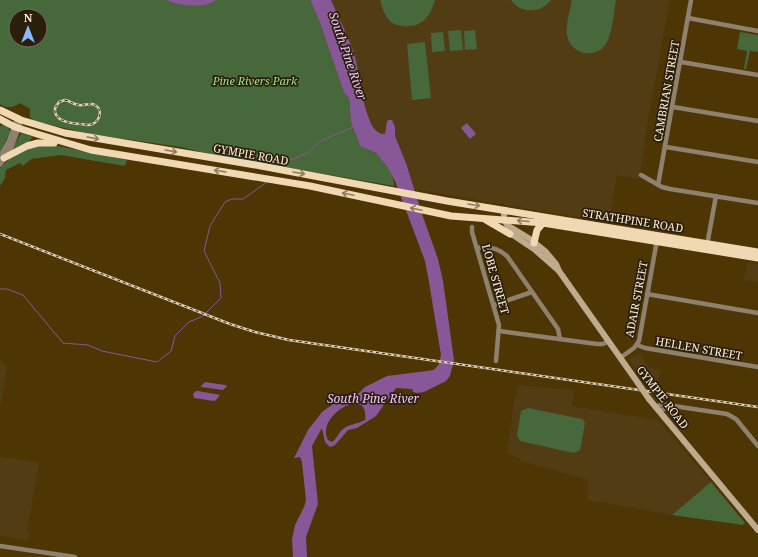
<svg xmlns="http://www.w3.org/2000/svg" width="758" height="557" viewBox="0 0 758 557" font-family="'Noto Serif',serif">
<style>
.built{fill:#523c14}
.green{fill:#46683b;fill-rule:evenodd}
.water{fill:#885797;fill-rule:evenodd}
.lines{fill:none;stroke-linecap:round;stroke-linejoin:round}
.stream{stroke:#885797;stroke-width:1}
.minor{stroke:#8e826f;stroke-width:4.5}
.tertiary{stroke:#8e826f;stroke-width:5.5}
.secondary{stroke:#beaa8c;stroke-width:6}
.trunk{stroke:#f0d8b2;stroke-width:7}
.rail-casing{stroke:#e1d0b5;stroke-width:2.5}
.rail{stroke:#2a1f0d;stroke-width:1;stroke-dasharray:3;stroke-linecap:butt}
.secondary-bridge{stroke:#beaa8c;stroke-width:6}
.oneway{stroke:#8d7c60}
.labels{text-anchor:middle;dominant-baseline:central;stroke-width:3.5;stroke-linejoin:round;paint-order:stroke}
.park-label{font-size:11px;font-style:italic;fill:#9ee487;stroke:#2a1f0d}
.street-label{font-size:11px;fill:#ffefd8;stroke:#2a1f0d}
.water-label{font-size:12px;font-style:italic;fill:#f0c6fc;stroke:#2a1f0d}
</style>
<rect width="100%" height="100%" fill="#4d3504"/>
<g class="built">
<polygon points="331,0 670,0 644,142 645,142 639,179 617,175 609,222 600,221 600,218 593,216 592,219 564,215 415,189 406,163 395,136 394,123 386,123 385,134 379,134 370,123 355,57 348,38"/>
<polygon points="747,263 758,264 758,283 744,280"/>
<polygon points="639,353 641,353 641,356 649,368 661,370 658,383 643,381 630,360 631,358"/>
<polygon points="0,359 7,367 0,411"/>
<polygon points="519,385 575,390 572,406 658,420 711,482 672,515 587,500 588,480 525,462 507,453 515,397 517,397"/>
<polygon points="0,457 39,462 27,532 31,532 26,540 0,536"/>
</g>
<g class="green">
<path d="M0,0H166C177,6 206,8 216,0H310L320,23L344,93L349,98L351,122L360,146C366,149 373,151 378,155C385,161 395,175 394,186L209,154L181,147L90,134L34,121L30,117V109L20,103C13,108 7,109 0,104ZM16,16H40V40H16Z"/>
<path d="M380,0H435C430,17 422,28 403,26C398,25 392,24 389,20C384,15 382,7 380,0Z"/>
<path d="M511,0H551C540,14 521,14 511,0Z"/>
<path d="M572,0H616C614,10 612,34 607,42C599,58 575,57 568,39C564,28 570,11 572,0Z"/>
<polygon points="461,30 463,50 450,51 448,31"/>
<polygon points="475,30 477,49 465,50 464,31"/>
<polygon points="443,32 445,51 432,52 431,33"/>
<polygon points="740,32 758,35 758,52 750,51 746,69 744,69 747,51 737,49"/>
<polygon points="425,42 431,98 412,100 407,44"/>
<polygon points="4,125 8,126 10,132 0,152 0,126"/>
<polygon points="21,133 33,137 29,142 12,150"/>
<polygon points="53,145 127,160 125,166 61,155 31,159 23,166 20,163 6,170 5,178 0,186 0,168 12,156 29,147"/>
<polygon points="528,408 582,419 584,421 585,423 580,450 574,453 520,441 517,436 521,411"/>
<polygon points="711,482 745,523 743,525 672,515"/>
</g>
<g class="water">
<path d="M166,0H216C205,9 178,6 166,0Z"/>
<path d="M310,0H331C339,19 349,37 355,57C360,78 362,102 370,121C372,127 378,135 385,134L387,121L389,120H392L395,127V136L406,163L422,214L438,259L443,281L454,360L450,376L446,381L424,392L417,393L413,392L412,389L396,388L376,416L357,428L348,430L335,445L330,447L325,442L322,428L312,446L318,504L306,537L307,557H293L292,539L295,525L304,507L306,500L302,462L300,457L294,458L308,430L322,412L336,402L356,396L365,387L387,376L434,370L439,364L441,355L429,282L425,261L395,181L387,166L376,153L360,146L351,122L349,98L344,93L320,23ZM351,404L361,405C365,408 366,415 365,420C358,424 349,424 343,429C338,433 337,439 332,442L328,440C320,425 337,408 351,404Z"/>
<polygon points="467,123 476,134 470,139 461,128"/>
<polygon points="205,382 225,385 227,386 223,390 201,387 201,386"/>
<polygon points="196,391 198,391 220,395 216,400 214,401 194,398 193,394"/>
</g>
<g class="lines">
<g class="stream">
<polyline points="279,163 285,160 294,159 307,153 323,140 353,127"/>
<polyline points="0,289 7,289 23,295 63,343 88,345 102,351 157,362 171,351 175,336 189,322 203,316 221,298 220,283 204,251 210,226 225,202 232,199 243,199 267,182"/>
</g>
<g class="minor">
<polyline points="688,18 758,31"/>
<polyline points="681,62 758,75"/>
<polyline points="673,107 758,121"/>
<polyline points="666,147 758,162"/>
<polyline points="641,175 662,187 670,189 758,203"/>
<polyline points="658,185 691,0"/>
<polyline points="472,227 472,232 499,325 496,361"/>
<polyline points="707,245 716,196"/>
<path d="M477,248C488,246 499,249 507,256L558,329L560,339"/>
<polyline points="647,294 758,313"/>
<polyline points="494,305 532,292"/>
<polyline points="499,331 597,344 603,344 609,341"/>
<polyline points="637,345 645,348 758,367"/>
<polyline points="620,358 634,348 639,341 657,240"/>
<polyline points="655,407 661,405 667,405 727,414 736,419 758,446"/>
<polyline points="659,411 672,406"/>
<polyline points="0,546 75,557"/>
</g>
<g class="tertiary">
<polyline points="0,157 9,142 18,118"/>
<polyline points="0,164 11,147 21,120"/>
</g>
<g class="secondary">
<polyline points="504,210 504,219 507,225 530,239 545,251 556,264 559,271 638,383"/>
<polyline points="507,231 534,249 558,270"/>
<polyline points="649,399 758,530"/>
</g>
<g class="trunk">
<polyline points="0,110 21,120 65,133 261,166 447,201 758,252"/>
<polyline points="0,119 15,127 37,134 91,150 310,186 451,216 543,223 758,258"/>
<polyline points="4,158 27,146 38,143 54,143"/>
<polyline points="486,220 510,234"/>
<polyline points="534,243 537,230 543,223"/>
</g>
<defs>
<g id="rail">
<path d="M65,100C70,101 74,105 79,105C85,106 90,102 95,105C105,111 98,125 88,125C76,123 53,124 55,108L59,102Z"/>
<polyline points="0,234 230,324 255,332 289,340 758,407"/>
</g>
</defs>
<use href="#rail" class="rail-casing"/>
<use href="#rail" class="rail"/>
<polyline class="secondary-bridge" points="638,383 649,399"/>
</g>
<defs><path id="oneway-shaft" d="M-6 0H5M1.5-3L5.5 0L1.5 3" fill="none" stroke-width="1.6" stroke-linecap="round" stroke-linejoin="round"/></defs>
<g class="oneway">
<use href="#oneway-shaft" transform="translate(93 138) rotate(10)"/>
<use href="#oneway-shaft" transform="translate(171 151) rotate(10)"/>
<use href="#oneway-shaft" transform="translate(220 171) rotate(-171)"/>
<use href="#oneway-shaft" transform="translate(299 173) rotate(10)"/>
<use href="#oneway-shaft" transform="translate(348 194) rotate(-168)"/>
<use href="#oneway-shaft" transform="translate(474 205) rotate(9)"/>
<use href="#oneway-shaft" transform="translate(416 209) rotate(-168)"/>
<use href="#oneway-shaft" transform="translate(523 221) rotate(-175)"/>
</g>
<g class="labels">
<g class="park-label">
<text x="255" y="80">Pine Rivers Park</text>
</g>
<g class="street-label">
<text transform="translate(666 91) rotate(-80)">CAMBRIAN STREET</text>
<text transform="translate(251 154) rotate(10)">GYMPIE ROAD</text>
<text transform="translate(633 220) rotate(9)">STRATHPINE ROAD</text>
<text transform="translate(496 279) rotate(74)">LOBE STREET</text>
<text transform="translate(636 299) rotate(-79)">ADAIR STREET</text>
<text transform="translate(699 348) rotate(10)">HELLEN STREET</text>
<text transform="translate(663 397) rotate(52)">GYMPIE ROAD</text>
</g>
<g class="water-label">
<text transform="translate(348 56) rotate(71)">South Pine River</text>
<text x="373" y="398">South Pine River</text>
</g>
</g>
<g transform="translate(28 28)"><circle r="19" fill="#2a1f0d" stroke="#7f725e"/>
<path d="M0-3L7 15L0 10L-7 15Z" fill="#8cb9fc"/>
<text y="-6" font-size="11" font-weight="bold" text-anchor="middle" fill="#ffefd8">N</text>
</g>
</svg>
